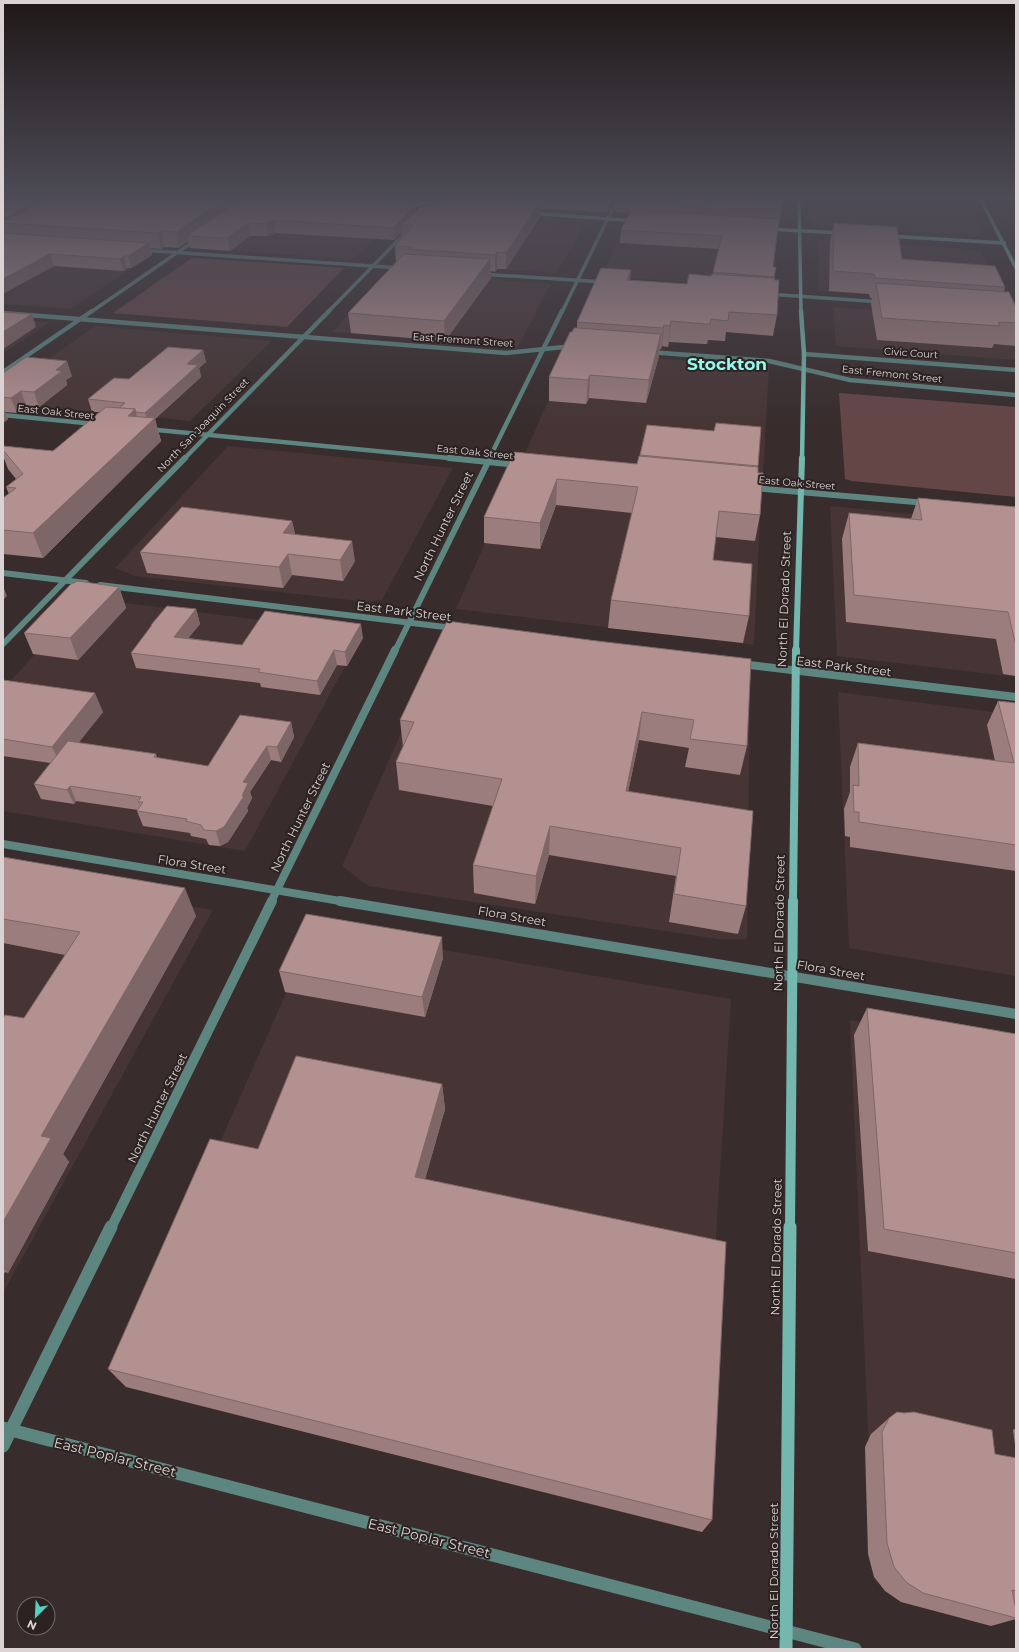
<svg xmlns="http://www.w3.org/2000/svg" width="1019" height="1652" viewBox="0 0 1019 1652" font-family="Montserrat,sans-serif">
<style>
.built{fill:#473535}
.green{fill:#654647}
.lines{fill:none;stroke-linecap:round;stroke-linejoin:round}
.minor-far4{stroke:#5d8681;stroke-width:3.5}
.minor-far3{stroke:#5d8681;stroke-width:4.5}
.minor-far2{stroke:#5d8681;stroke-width:8}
.minor-far1{stroke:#5d8681;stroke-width:10}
.minor{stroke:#5d8681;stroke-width:13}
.tertiary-far5{stroke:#5d8681;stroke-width:3.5}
.tertiary-far4{stroke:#5d8681;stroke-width:4.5}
.tertiary-far3{stroke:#5d8681;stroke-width:6}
.tertiary-far2{stroke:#5d8681;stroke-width:8}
.tertiary-far1{stroke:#5d8681;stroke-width:10}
.tertiary{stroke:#5d8681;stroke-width:13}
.secondary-far5{stroke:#73b7af;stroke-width:3.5}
.secondary-far4{stroke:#73b7af;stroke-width:4.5}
.secondary-far3{stroke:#73b7af;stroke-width:6}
.secondary-far2{stroke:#73b7af;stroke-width:8}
.secondary-far1{stroke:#73b7af;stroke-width:10}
.secondary{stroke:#73b7af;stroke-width:13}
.wall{fill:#9b7d7d}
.shaded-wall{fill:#7e6666}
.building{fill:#b49191;stroke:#7e6666}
.labels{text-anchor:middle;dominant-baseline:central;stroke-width:4;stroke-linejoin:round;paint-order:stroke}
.far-street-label{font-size:10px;fill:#dbd3d3;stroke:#2d2222}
.street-label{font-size:12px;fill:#dbd3d3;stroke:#2d2222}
.near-street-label{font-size:14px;fill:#dbd3d3;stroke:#2d2222}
.far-town-label{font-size:17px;font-weight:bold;fill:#90faee;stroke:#2d2222}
</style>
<rect width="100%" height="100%" fill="#382c2c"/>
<g class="built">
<polygon points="812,198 967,198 982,236 813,226"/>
<polygon points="263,206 400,215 354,259 202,249"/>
<polygon points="437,217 583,226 557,273 397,262"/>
<polygon points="623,228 776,237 773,288 602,276"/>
<polygon points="818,240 980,250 1003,303 819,291"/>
<polygon points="8,244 152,255 70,309 3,304 3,247"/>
<polygon points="386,272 551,284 518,347 333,332"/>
<polygon points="833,307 1010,320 1016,335 1016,360 836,346"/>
<polygon points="3,319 50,322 3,353"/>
<polygon points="95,326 272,341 190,421 3,403 3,391"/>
<polygon points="570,352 769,367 763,476 755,479 525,453"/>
<polygon points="228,446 453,468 382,600 367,602 135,576 115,568"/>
<polygon points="514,477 761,499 754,645 456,609"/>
<polygon points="830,506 1016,524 1016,677 837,656"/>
<polygon points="87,598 363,633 245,851 3,811 3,689"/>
<polygon points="441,643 750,682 747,939 718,939 368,886 342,866"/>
<polygon points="838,692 1016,715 1016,976 849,948"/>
<polygon points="3,874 213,910 3,1293"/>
<polygon points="315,928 731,999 698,1522 115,1379"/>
<polygon points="850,1020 1016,1049 1016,1604 874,1568"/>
</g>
<g class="green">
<polygon points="192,258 344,268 287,327 113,313"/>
<polygon points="839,393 1016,407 1016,497 852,481 845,479"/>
</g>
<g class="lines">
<g class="minor-far4">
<polyline points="141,250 401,268"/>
<polyline points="480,274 604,282"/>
<polyline points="767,294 882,302"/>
<polyline points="91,312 197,239"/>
</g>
<g class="minor-far3">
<polyline points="3,313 506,353 574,346"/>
<polyline points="649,352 769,361 850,380 1016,395"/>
<polyline points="804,354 1016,370"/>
<polyline points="3,372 92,311"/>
</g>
<polyline class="minor-far2" points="3,844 346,902"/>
<polyline class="minor-far1" points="340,901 1016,1014"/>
<polyline class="minor" points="3,1428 855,1649"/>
<g class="tertiary-far5">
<polyline points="427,203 439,198"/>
<polyline points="328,312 409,229"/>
<polyline points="562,312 618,198"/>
</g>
<g class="tertiary-far4">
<polyline points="3,415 95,424"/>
<polyline points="147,429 459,459"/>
<polyline points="184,459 329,311"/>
<polyline points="489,459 562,311"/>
</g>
<g class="tertiary-far3">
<polyline points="449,458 518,465"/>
<polyline points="752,488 926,503"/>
<polyline points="3,573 86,583"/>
<polyline points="100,585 453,628"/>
<polyline points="3,644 185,458"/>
<polyline points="395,651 490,458"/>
</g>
<g class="tertiary-far2">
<polyline points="741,664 1016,697"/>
<polyline points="271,902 395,650"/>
</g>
<polyline class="tertiary-far1" points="111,1228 272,901"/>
<polyline class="tertiary" points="3,1446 111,1227"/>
<g class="secondary-far5">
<polyline points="799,198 801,312"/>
<polyline points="980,198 1016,268"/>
<path d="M431,203L447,206L450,210C437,217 420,218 407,210C412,203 423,204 431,203Z"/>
<polyline points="530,213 636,221"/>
<polyline points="768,229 842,233"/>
<polyline points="888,236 1004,243"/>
</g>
<polyline class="secondary-far4" points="801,311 804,354 802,459"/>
<polyline class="secondary-far3" points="796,651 802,458"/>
<polyline class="secondary-far2" points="793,902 796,650"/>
<polyline class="secondary-far1" points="790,1228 793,901"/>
<polyline class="secondary" points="786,1649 790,1227"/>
</g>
<g class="wall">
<polygon points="3,198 239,199 240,201 355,201 365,199 364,198 430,198 425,200 414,202 411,204 415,206 416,211 441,202 440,201 439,198 614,198 607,212 545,209 544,211 540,210 540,217 506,269 497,269 495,272 491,271 491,278 445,341 351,333 348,313 396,262 395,246 402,237 402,232 394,240 276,233 268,236 250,236 230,251 190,248 188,241 179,248 165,247 161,249 151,248 152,255 131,268 127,268 123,271 54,266 5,233 4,232 3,233"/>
<polygon points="615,198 783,198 780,222 778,222 773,267 776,267 774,280 777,315 773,336 726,332 725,341 708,340 707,344 704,344 669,342 668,347 662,346 661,349 660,349 659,356 646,403 589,398 586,404 549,401 549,377 572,332 577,328 577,322 631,270 630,280 687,284 711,276 713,274 719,249 620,243 621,230 629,213 615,212"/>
<polygon points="834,223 902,259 1005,287 1004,292 1016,307 1016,346 994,344 992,348 877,340 871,304 872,298 870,298 869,294 829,291 830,241"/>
<polygon points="203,350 206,362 199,368 201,377 155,419 161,441 43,558 3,554 3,498 9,494 6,487 16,479 8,469 3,456 3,446 53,451 99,412 92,412 88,399 129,379"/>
<polygon points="3,373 72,376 66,380 67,385 39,407 26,405 17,413 5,412 8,419 3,423"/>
<polygon points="647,425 714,431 761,427 757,467 760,515 755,541 716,537 713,560 749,616 743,643 608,628 611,600 632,513 556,505 540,549 484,543 484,517 514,452 637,464 640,456"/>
<polygon points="918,498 1016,507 1016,676 1003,674 996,639 846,622 842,539 849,513 911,519"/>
<polygon points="292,521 295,534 355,561 343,581 292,575 283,588 147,573 140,552"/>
<polygon points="119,587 126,608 78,660 33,654 24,633"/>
<polygon points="196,609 200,624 188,638 242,645 363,638 347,666 337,665 320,695 261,687 260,683 136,668 131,653 151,626 151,625"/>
<polygon points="597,641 747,746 740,775 685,767 689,748 639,740 628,792 746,906 738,934 669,922 676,876 549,855 535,904 474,893 473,865 493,806 399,790 396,762 403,747 400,720"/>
<polygon points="3,680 103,712 78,743 156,754 157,758 208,766 291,722 294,737 281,762 271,760 250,792 252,798 247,808 248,811 228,842 220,846 209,845 206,839 191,836 190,833 143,826 137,811 138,810 76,801 74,804 41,799 34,784 50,763 3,756"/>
<polygon points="998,701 1016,703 1016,871 850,847 850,837 845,836 844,809 850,792 850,767 858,743 995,761 987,725"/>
<polygon points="3,857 196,916 63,1154 69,1162 8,1273 5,1272 3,1275 3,1018 24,1018 65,955 3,943"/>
<polygon points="443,958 425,1017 285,992 279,971"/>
<polygon points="867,1008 1016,1034 1016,1279 868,1251 854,1035"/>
<polygon points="442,1084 445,1109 425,1179 712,1520 702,1532 126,1387 108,1369 258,1149"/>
<polygon points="889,1418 995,1454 1016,1458 1016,1607 1015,1607 1016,1610 1016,1619 991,1626 901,1602 885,1591 874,1577 868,1554 865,1447 871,1434"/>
<polygon points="1016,1428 1016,1452 1013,1430"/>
</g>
<g class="shaded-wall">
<polygon points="38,198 60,198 3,223 3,219"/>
<polygon points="227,198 241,198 239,199 240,205 187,236 188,241 179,248 176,232"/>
<polygon points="405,198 430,198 425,200 414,202 406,207"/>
<polygon points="544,198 545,198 545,209 544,211"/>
<polygon points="608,198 614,198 607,212"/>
<polygon points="540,202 540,217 506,269 506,253"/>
<polygon points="415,206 416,217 401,225 402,232 394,240 393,228"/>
<polygon points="274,220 276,233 268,236 266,224"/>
<polygon points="248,223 250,236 230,251 227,238"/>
<polygon points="161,231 165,247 161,249 158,233"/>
<polygon points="149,243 152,255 131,268 128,256"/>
<polygon points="497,252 497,269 495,272 495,255"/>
<polygon points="50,254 54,266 3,294 3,279"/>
<polygon points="124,256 127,268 123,271 120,259"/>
<polygon points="490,259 491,278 445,341 444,321"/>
<polygon points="631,270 629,289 627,280"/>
<polygon points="32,314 36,327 3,349 3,332"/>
<polygon points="671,321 669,342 668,347 670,326"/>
<polygon points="664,325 662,346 661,349 663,328"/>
<polygon points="661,334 659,356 646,403 649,380"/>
<polygon points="203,350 206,362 199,368 201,377 155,419 161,441 43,558 33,533 128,416 135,409 141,431 148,424 145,413 187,364"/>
<polygon points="67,361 72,376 66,380 67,385 39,407 34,392 56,370"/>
<polygon points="590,375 589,398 586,404 588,380"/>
<polygon points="21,391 26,405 17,413 11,398"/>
<polygon points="3,407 8,419 3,423"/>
<polygon points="557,479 556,505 540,549 540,523"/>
<polygon points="292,521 296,541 283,533"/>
<polygon points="352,541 355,561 343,581 340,560"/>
<polygon points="288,554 292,575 283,588 279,567"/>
<polygon points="3,586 7,596 3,600"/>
<polygon points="119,587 126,608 78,660 70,638"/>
<polygon points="196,609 200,624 178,651 174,637"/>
<polygon points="361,624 363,638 347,666 345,652"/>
<polygon points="334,650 337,665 320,695 317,681"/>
<polygon points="95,693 103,712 61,765 52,747"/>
<polygon points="642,712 639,740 622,820 626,791"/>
<polygon points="291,722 294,737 281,762 277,747"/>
<polygon points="267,746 271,760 250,792 252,798 247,808 248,811 228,842 220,846 216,831 243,782"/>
<polygon points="70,786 76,801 74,804 67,790"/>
<polygon points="550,826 549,855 535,904 536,876"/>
<polygon points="185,888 196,916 63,1154 69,1162 8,1273 3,1268 3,1222 41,1136"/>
<polygon points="442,937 443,958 425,1017 422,997"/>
<polygon points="442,1084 445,1109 419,1201 415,1177"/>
<polygon points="3,1270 5,1272 3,1275"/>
</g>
<g class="building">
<polygon points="3,198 44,198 3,219"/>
<polygon points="50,198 120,198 135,199 136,198 227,198 176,232 161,231 158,233 3,223 3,222"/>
<polygon points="243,198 312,198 355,201 357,199 405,201 415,206 393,228 274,220 266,224 248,223 227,238 187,236"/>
<polygon points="449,198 481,198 540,202 506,253 497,252 495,255 409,249 412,247 395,246 413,225 401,225 419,208 445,200"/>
<polygon points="623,198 783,198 782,207 780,207 780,210 634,202 635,199"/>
<polygon points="631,210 779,219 773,267 776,267 774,277 713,272 722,236 621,230"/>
<polygon points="834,223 897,227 902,259 995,266 1005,287 875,278 874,274 833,271"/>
<polygon points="3,233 149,243 128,256 124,256 120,259 50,254 3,279"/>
<polygon points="404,254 490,259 444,321 348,313"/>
<polygon points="601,268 631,270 627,280 687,284 689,274 711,276 712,274 775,278 774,280 779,280 777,315 729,312 728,321 711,319 710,324 706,324 671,321 670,326 664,325 663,328 577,322"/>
<polygon points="876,283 1009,292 1016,307 1016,323 998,322 1000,326 882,318"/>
<polygon points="3,312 32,314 3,332"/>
<polygon points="574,328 579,328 661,334 649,380 590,375 588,380 549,377 570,332 572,332"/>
<polygon points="168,347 203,350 187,364 198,365 145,413 136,412 135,409 119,408 125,403 88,399 114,378 129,379"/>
<polygon points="26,357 67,361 56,370 62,371 34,392 21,391 11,398 3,397 3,373"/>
<polygon points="106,407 135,409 128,416 155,418 33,533 3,530 3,498 16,488 6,487 23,474 3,450 3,446 53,451"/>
<polygon points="716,423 761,427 758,466 640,455 647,425 714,431"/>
<polygon points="514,452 637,464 639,456 758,467 758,473 763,473 760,515 719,511 713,560 752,564 749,616 611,600 638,487 557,479 540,523 484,517"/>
<polygon points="918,498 1016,507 1016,646 1008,612 854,595 849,513 922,520"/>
<polygon points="182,507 292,521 283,533 352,541 340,560 288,554 279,567 140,552"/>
<polygon points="78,581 119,587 70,638 24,633 71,584"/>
<polygon points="167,606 196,609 174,637 242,645 265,611 361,624 345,652 334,650 317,681 258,672 260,669 131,653 152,625 151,625"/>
<polygon points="447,621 597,641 751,659 747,746 690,739 694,720 642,712 626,791 753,811 746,906 674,894 681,848 550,826 536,876 473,865 502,779 396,762 414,722 400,720"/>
<polygon points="3,680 95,693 52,747 3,739"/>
<polygon points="998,701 1016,703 1016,845 859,822 859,812 854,812 853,785 859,786 858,743 1014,763"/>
<polygon points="240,715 291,722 277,747 267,746 243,782 248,783 242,796 244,796 224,827 216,831 204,830 201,825 186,821 187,819 137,811 143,802 138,802 141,797 70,786 67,790 34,784 68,741 156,754 154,757 208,766"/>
<polygon points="3,857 185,888 41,1136 51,1138 3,1222 3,1018 5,1015 24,1018 80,932 3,919"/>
<polygon points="306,914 442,937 422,997 279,971"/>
<polygon points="867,1008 1016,1034 1016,1253 884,1229"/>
<polygon points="296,1056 442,1084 415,1177 726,1242 712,1520 108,1369 210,1139 258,1149"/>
<polygon points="897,1412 904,1413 914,1412 992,1430 995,1454 1016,1458 1016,1591 1012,1590 1016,1610 1016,1618 923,1593 906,1582 894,1567 887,1543 882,1432 889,1418"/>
</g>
<linearGradient id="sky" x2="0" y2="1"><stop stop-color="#1f1818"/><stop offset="0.46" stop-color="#4d4b56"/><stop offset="1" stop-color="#4d4b56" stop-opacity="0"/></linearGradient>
<rect width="1019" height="430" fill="url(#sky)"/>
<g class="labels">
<g class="far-street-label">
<text transform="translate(463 340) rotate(4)">East Fremont Street</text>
<text transform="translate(911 353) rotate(4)">Civic Court</text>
<text transform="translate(892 374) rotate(6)">East Fremont Street</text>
<text transform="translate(56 412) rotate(6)">East Oak Street</text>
<text transform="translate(203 425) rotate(-46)">North San Joaquin Street</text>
<text transform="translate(475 452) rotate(6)">East Oak Street</text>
<text transform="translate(797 483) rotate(5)">East Oak Street</text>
</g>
<g class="street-label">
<text transform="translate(443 526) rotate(-64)">North Hunter Street</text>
<text transform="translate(784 599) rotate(-88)">North El Dorado Street</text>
<text transform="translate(404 611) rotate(7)">East Park Street</text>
<text transform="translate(844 666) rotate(7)">East Park Street</text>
<text transform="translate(300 817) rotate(-64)">North Hunter Street</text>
<text transform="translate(192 864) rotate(9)">Flora Street</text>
<text transform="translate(512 916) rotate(10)">Flora Street</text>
<text transform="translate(779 923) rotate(-89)">North El Dorado Street</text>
<text transform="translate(831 970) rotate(10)">Flora Street</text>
<text transform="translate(157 1108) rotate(-64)">North Hunter Street</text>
<text transform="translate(776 1247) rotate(-89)">North El Dorado Street</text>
<text transform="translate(773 1571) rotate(-90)">North El Dorado Street</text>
</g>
<g class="near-street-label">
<text transform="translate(115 1457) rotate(14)">East Poplar Street</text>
<text transform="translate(429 1538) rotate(14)">East Poplar Street</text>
</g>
<g class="far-town-label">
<text x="727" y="364">Stockton</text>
</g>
</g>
<rect width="1019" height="1652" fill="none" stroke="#dbd3d3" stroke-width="8"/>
<g transform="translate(36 1616) rotate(204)"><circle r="19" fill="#2d2222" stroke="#736969"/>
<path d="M0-3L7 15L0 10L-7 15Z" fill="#57cec2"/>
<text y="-6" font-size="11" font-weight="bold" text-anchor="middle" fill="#dbd3d3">N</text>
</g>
</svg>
